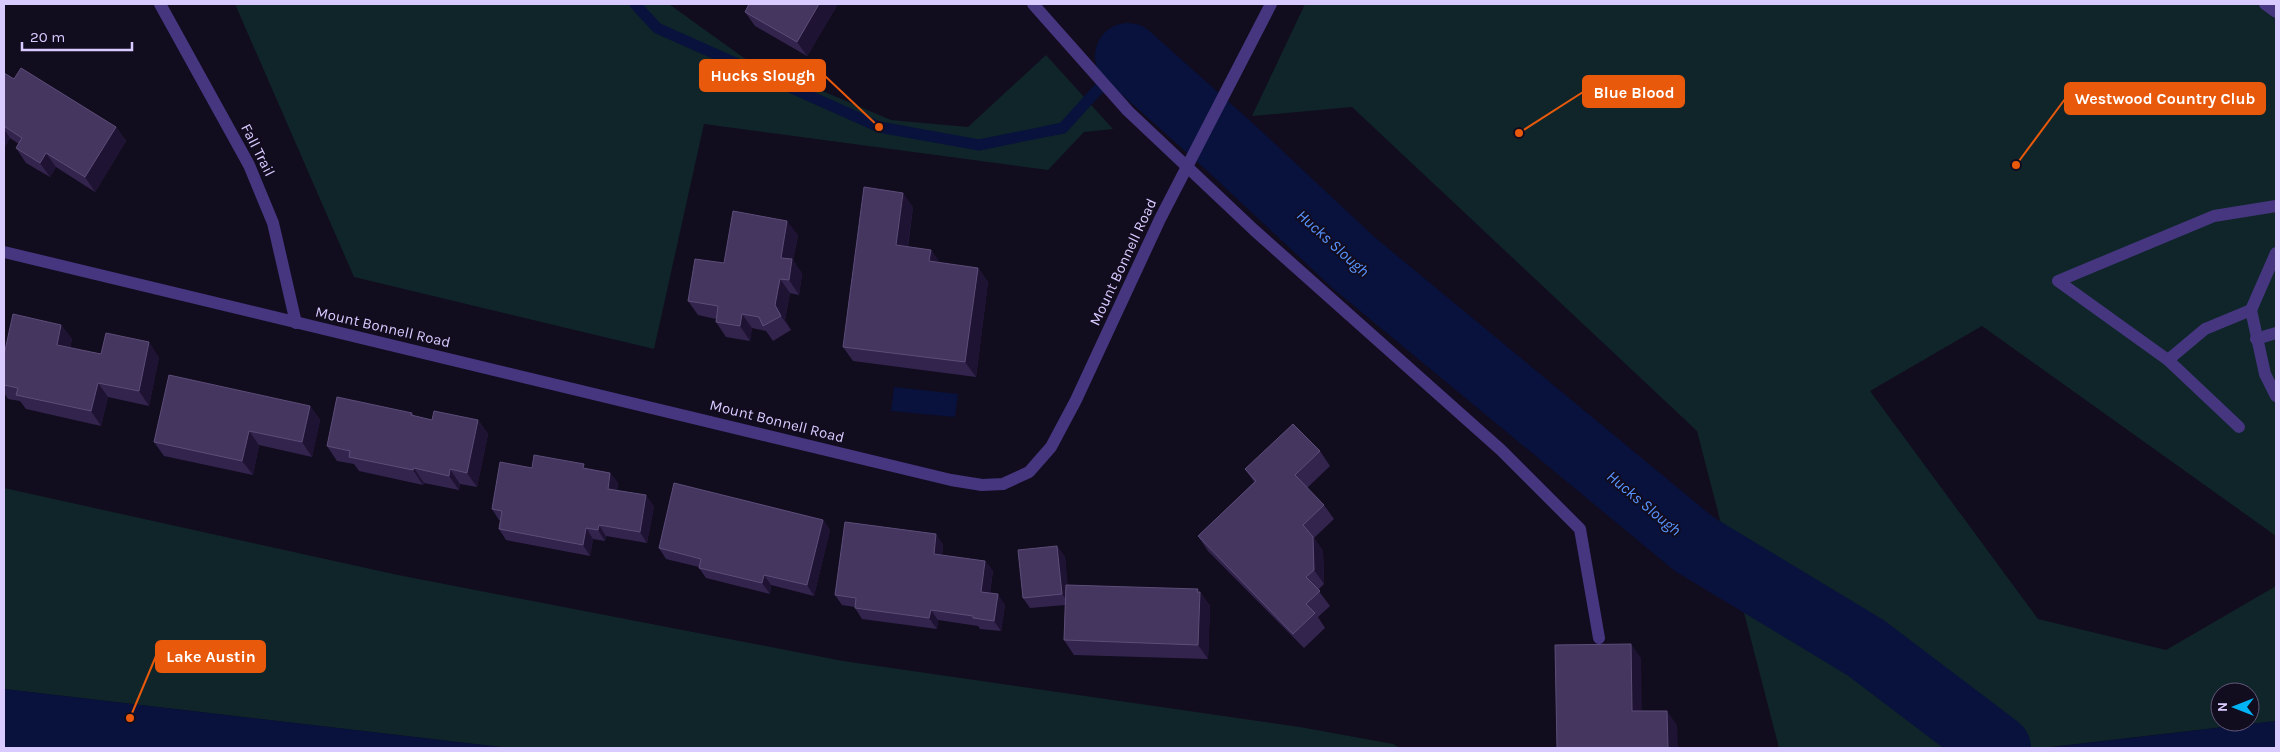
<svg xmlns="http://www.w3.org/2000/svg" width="2280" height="752" viewBox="0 0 2280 752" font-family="Karla,sans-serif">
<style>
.green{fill:#0f2529;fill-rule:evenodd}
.water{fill:#08123c}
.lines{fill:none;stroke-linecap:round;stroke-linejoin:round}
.stream{stroke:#08123c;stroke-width:11}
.river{stroke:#08123c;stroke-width:66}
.service{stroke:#45367f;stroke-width:12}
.minor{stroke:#45367f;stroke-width:12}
.tertiary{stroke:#45367f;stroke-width:12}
.wall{fill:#33244d}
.shaded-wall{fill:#1f1333}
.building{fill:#453660;stroke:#5c4d79}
.labels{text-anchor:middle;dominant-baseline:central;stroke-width:4;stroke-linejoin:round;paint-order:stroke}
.street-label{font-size:15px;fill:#d9caff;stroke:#120c1f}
.water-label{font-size:16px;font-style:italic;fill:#5895ff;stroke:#120c1f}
.leader{fill:none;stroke:#e8590c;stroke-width:2}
.callout-dot{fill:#e8590c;stroke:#120c1f;stroke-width:2}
.callout{fill:#e8590c;stroke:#e8590c;stroke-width:2}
.callout-label{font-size:16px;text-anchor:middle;font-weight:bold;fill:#fff}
</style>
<rect width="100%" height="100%" fill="#120c1f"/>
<g class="green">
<polygon points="235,4 669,4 744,58 891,120 968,127 1046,55 1113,129 1084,132 1048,170 704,124 654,349 354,277"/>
<path d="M1305,4H2276V536L1982,326L1870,391L2038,619L2166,650L2276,586V721L2042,748H1779L1697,431L1352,107L1252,116ZM2220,692H2250V722H2220Z"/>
<polygon points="4,488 398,575 843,661 1300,727 1393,744 1400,748 509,748 4,689"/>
</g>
<g class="water">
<polygon points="894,387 958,394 955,417 891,411"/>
<polygon points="4,689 509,748 4,748"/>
<polygon points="2276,721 2276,748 2044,748"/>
</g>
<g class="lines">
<polyline class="stream" points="635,4 657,28 879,127 979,145 1063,128 1128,56"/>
<polyline class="river" points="1128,56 1230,147 1354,263 1694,544 1866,648 1998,748"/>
<g class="service">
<polyline points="1033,4 1128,111 1254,230 1501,450 1580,529 1599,638"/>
<polyline points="2265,4 2276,12"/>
<polyline points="2276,206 2214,216 2058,281 2168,360 2205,329 2251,310 2265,374 2276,396"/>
<polyline points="2251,310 2276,253"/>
<polyline points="2256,339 2276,333"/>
<polyline points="2168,360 2239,427"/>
</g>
<polyline class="minor" points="160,4 249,165 273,223 296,323"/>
<polyline class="tertiary" points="4,252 951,480 982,485 1003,484 1029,472 1051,447 1076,400 1160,219 1271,4"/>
</g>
<g class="wall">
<polygon points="749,4 838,4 807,56 755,26 745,12"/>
<polygon points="4,73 14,79 116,127 126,141 95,192 56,167 50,177 26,163 16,148 19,144 10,138 4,148"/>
<polygon points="913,207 908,247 931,250 940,263 978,268 988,282 976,377 853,361 843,347"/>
<polygon points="798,235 793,260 802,274 799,295 790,293 785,320 791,330 773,341 766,331 752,328 750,341 726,337 716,322 716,319 698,315 688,301 724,263"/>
<polygon points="61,325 72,339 70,348 101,354 159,357 149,406 108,397 101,426 26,409 20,401 8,399 4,393 4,355"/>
<polygon points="310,406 320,420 312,457 259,445 253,475 164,456 154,442"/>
<polygon points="412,413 414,416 432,420 478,420 488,434 477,487 460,484 459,490 424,483 423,485 359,471 354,464 337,461 327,446"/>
<polygon points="1320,451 1330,466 1307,488 1324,505 1334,519 1314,538 1323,551 1324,584 1318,590 1330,606 1318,617 1325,628 1304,648 1208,551 1198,536 1254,482 1245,469"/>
<polygon points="587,469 610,473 618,483 617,490 654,506 647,543 606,536 605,541 593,539 590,556 506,540 499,529 500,520 499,520 492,509"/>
<polygon points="823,520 830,530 814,596 771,585 770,594 706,578 699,568 699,567 666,559 659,548"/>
<polygon points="943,544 942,555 985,561 993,571 990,593 1005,605 1001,631 980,629 978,626 938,620 937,629 862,619 855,608 855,607 842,605 835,595"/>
<polygon points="1057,546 1065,557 1067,585 1200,592 1210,606 1208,659 1074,655 1064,640 1065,605 1030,608 1023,598"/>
</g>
<g class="shaded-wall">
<polygon points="819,4 838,4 807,56 797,42"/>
<polygon points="116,127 126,141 95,192 85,177"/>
<polygon points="4,129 10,138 4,148"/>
<polygon points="46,153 56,167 50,177 40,163"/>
<polygon points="903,193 913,207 906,259 896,245"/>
<polygon points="787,221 798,235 793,260 802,274 799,295 789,280 781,258"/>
<polygon points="931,250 941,264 929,261"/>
<polygon points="978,268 988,282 976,377 965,362"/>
<polygon points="780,279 790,293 785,320 791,330 781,316 775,305"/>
<polygon points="742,314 752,328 750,341 740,326"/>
<polygon points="61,325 72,339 67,359 57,345"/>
<polygon points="149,342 159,357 149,406 139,391"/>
<polygon points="98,383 108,397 101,426 91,411"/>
<polygon points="310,406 320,420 312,457 302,442"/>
<polygon points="478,420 488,434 477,487 467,473"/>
<polygon points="249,431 259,445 253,475 242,461"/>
<polygon points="414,468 424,483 423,485 413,470"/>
<polygon points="450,469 460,484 459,490 449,476"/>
<polygon points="610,473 618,483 615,499 608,489"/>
<polygon points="646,495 654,506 647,543 640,532"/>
<polygon points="823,520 830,530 814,596 807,585"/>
<polygon points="599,525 606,536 605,541 598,530"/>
<polygon points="586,528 593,539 590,556 583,545"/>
<polygon points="936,534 943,544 941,564 934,554"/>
<polygon points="1313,537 1323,551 1324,584 1314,570"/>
<polygon points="1057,546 1065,557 1070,604 1062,594"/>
<polygon points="985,561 993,571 988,603 981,592"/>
<polygon points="764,575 771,585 770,594 762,583"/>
<polygon points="1198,589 1210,606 1208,659 1198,645 1197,592"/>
<polygon points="998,594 1005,605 1001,631 994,621"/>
<polygon points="931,610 938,620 937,629 929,618"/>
<polygon points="1631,644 1641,658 1642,726 1632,711"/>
<polygon points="1667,711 1677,725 1678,748 1668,748"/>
</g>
<g class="building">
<polygon points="749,4 819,4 797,42 745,12"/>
<polygon points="21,68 116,127 85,177 46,153 40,163 16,148 22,138 4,126 4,73 14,79"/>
<polygon points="864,187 903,193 896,245 931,250 929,261 978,268 965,362 843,347"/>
<polygon points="733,211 787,221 781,258 792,259 789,280 780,279 775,305 781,316 763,326 759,317 742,314 740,326 716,322 718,306 688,301 695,259 724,263"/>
<polygon points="13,314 61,325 57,345 101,354 106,333 149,342 139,391 98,383 91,411 16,395 18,388 4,385 4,355"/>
<polygon points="169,375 310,406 302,442 249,431 242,461 154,442"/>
<polygon points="337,397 412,413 411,415 432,420 434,411 478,420 467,473 450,469 449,476 414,468 413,470 349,457 350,451 327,446"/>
<polygon points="1293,424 1320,451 1295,475 1324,505 1303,525 1313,537 1314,570 1306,577 1320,591 1306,604 1315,613 1293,634 1198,536 1256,481 1245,469"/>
<polygon points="534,455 584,464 583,468 610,473 608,489 646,495 640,532 599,525 598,530 586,528 583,545 499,529 502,511 492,509 500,462 532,468"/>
<polygon points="674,483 823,520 807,585 764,575 762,583 699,568 701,559 659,548"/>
<polygon points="845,522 936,534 934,554 985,561 981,592 998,594 994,621 973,618 973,616 931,610 929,618 855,608 856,598 835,595"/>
<polygon points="1057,546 1062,594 1023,598 1018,550"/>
<polygon points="1066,585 1198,589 1197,592 1200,592 1198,645 1064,640"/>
<polygon points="1631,644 1632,711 1667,711 1668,748 1557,748 1555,645"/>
</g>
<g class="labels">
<g class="street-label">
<text transform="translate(258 150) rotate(63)">Fall Trail</text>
<text transform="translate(1123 262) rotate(-65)">Mount Bonnell Road</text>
<text transform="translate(383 327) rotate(13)">Mount Bonnell Road</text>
<text transform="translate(777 421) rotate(14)">Mount Bonnell Road</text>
</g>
<g class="water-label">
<text transform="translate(1333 243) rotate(42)">Hucks Slough</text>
<text transform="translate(1644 503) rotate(40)">Hucks Slough</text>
</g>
</g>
<path class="leader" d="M879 127L825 76M1519 133L1583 92M2016 165L2065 99M130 718L156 656"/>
<g class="callout-dot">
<circle cx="879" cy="127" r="5"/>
<circle cx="1519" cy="133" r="5"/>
<circle cx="2016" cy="165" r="5"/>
<circle cx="130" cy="718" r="5"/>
</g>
<g class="callout">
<rect x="700" y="60" width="125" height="31" rx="5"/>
<rect x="1583" y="76" width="101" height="31" rx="5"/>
<rect x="2065" y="83" width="200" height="31" rx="5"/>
<rect x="156" y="641" width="109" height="31" rx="5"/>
</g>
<g class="callout-label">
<text x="763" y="81">Hucks Slough</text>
<text x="1634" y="98">Blue Blood</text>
<text x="2165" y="104">Westwood Country Club</text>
<text x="211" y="662">Lake Austin</text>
</g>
<rect width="2280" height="752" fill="none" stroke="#d9caff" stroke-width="10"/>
<g transform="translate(2235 707) rotate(270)"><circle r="24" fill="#120c1f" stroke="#625879"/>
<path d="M0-4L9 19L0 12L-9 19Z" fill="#00b3f5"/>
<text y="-8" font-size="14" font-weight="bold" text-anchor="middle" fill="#d9caff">N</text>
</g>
<path d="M22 42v8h110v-8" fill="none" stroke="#d9caff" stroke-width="2.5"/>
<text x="30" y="42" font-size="15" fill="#d9caff" stroke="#120c1f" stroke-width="4" paint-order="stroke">20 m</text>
</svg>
